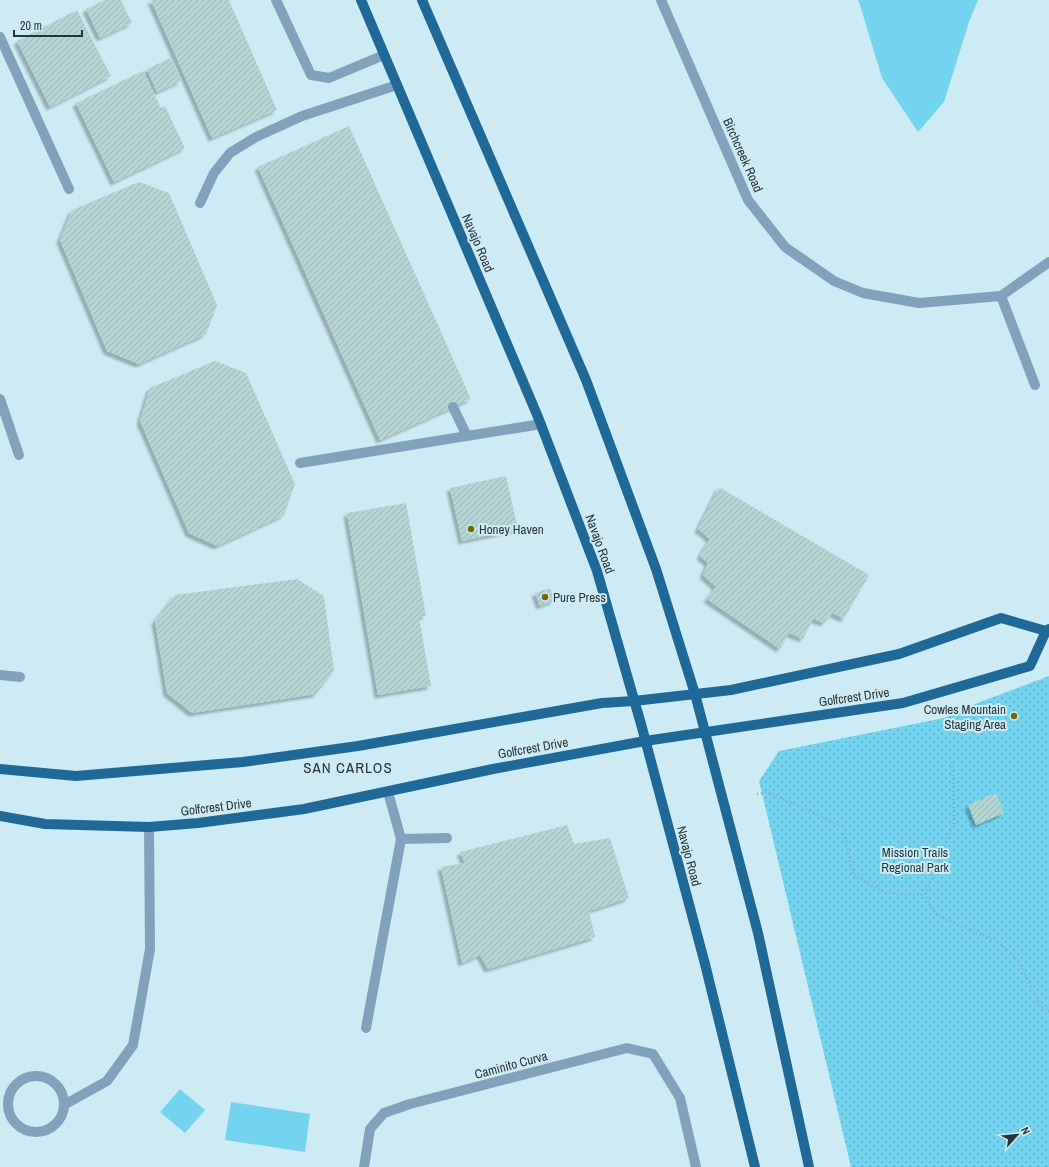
<svg xmlns="http://www.w3.org/2000/svg" width="1049" height="1167" viewBox="0 0 1049 1167" font-family="'Archivo Narrow',sans-serif">
<style>
.green{fill:#74d4ef}
.park{fill:url(#park-dots)}
.building{fill:url(#building-hatch);filter:url(#shadow)}
.lines{fill:none;stroke-linecap:round;stroke-linejoin:round}
.path{stroke:#8fa6ad;stroke-width:2.5;stroke-dasharray:1 3;stroke-linecap:butt}
.minor{stroke:#80a2bd;stroke-width:10}
.major{stroke:#1f6999;stroke-width:10}
.poi-dot{fill:#746901;stroke:#cdebf4;stroke-width:1.5}
.labels{text-anchor:middle;dominant-baseline:central;stroke-width:4;stroke-linejoin:round;paint-order:stroke}
.street-label{font-size:13px;fill:#293538;stroke:#cdebf4}
.poi-label{font-size:13px;fill:#293538;stroke:#cdebf4;text-anchor:start}
.park-label{font-size:13px;fill:#1f353b;stroke:#cdebf4}
.quarter-label{font-size:15px;letter-spacing:1px;fill:#293538;stroke:#cdebf4}
</style>
<defs>
<pattern id="park-dots" width="8" height="8" patternUnits="userSpaceOnUse"><rect width="8" height="8" fill="#74d4ef"/><path d="M2 2h.1M6 6h.1" fill="none" stroke="#5fadc3" stroke-width="1.8" stroke-linecap="round"/></pattern>
<pattern id="building-hatch" width="6" height="6" patternUnits="userSpaceOnUse"><rect width="6" height="6" fill="#b5d5d5"/><path d="M-1 1l2-2M0 6l6-6M5 7l2-2" fill="none" stroke="#9cb7b8"/></pattern>
<filter id="shadow"><feDropShadow dx="-3.5" dy="3.5" stdDeviation="1" flood-color="#0004"/></filter>
</defs>
<rect width="100%" height="100%" fill="#cdebf4"/>
<g class="green">
<polygon points="858,0 978,0 969,22 944,102 918,132 882,78 860,5"/>
<polygon points="180,1089 205,1110 185,1133 160,1112"/>
<polygon points="231,1102 310,1114 305,1152 225,1140"/>
</g>
<polygon class="park" points="1049,676 1049,1167 851,1167 759,781 779,751 944,718 975,704"/>
<g class="building">
<polygon points="105,0 121,0 132,23 100,38 86,9"/>
<polygon points="151,0 229,0 277,110 212,138"/>
<polygon points="77,10 111,76 50,107 17,41"/>
<polygon points="171,58 181,81 157,92 147,69"/>
<polygon points="143,71 161,108 165,106 185,148 114,182 76,103"/>
<polygon points="349,126 471,399 380,440 258,167"/>
<polygon points="139,182 169,193 217,305 206,334 139,364 107,351 60,240 72,210"/>
<polygon points="215,361 246,373 295,484 284,515 217,546 189,533 140,421 150,388"/>
<polygon points="506,476 518,529 462,541 450,488"/>
<polygon points="719,487 869,575 844,619 832,613 824,623 813,619 803,639 789,633 780,649 707,599 716,587 703,575 708,563 700,556 710,539 698,529"/>
<polygon points="406,503 426,616 419,617 431,686 378,695 347,513"/>
<polygon points="297,579 324,596 334,671 316,694 192,713 167,693 155,621 175,595"/>
<polygon points="550,588 555,600 540,606 535,593"/>
<polygon points="996,793 1004,813 976,825 968,805"/>
<polygon points="567,825 574,844 610,838 629,898 589,911 595,937 488,969 480,955 462,963 441,867 465,863 460,852"/>
</g>
<g class="lines">
<g class="path">
<polyline points="952,763 954,823 925,895 935,914 1000,943 1018,960 1039,1004 1046,1011 1049,1011"/>
<polyline points="757,794 768,792 843,827 853,875 887,893 924,895"/>
</g>
<g class="minor">
<polyline points="276,0 311,75 329,78 384,55"/>
<polyline points="661,0 748,200 785,247 834,281 863,293 919,303 1001,296 1049,262"/>
<polyline points="0,37 69,189"/>
<polyline points="200,203 214,173 230,153 256,137 302,116 397,85"/>
<polyline points="1001,296 1035,385"/>
<polyline points="0,399 19,455"/>
<polyline points="453,407 467,436"/>
<polyline points="300,463 541,424"/>
<polyline points="0,675 20,677"/>
<polyline points="401,839 447,838"/>
<polyline points="366,1028 401,839 388,792"/>
<circle cx="36" cy="1104" r="28"/>
<polyline points="64,1105 107,1081 133,1045 150,949 149,827"/>
<polyline points="364,1167 370,1129 384,1113 410,1104 627,1048 653,1054 680,1098 696,1167"/>
</g>
<g class="major">
<polyline points="361,0 538,417 597,571 641,724 705,964 755,1167"/>
<polyline points="422,0 586,380 656,569 695,694 758,933 809,1167"/>
<polyline points="0,769 76,776 243,762 358,746 602,703 634,701 731,690 899,654 1001,618 1046,631"/>
<polyline points="0,816 45,824 149,827 198,823 304,809 493,769 645,741 903,703 1030,666 1046,631 1049,629"/>
</g>
</g>
<g class="poi-dot">
<circle cx="471" cy="529" r="4"/>
<circle cx="545" cy="597" r="4"/>
<circle cx="1014" cy="716" r="4"/>
</g>
<g class="labels">
<g class="street-label">
<text transform="translate(743 155) rotate(66)">Birchcreek Road</text>
<text transform="translate(478 243) rotate(67)">Navajo Road</text>
<text transform="translate(600 544) rotate(70)">Navajo Road</text>
<text transform="translate(854 697) rotate(-8)">Golfcrest Drive</text>
<text transform="translate(533 748) rotate(-10)">Golfcrest Drive</text>
<text transform="translate(216 807) rotate(-7)">Golfcrest Drive</text>
<text transform="translate(689 856) rotate(75)">Navajo Road</text>
<text transform="translate(511 1065) rotate(-15)">Caminito Curva</text>
</g>
<g class="poi-label">
<text x="479" y="529">Honey Haven</text>
<text x="553" y="597">Pure Press</text>
<text x="1006" y="709" text-anchor="end">Cowles Mountain<tspan x="1006" dy="15">Staging Area</tspan></text>
</g>
<g class="park-label">
<text x="915" y="852">Mission Trails<tspan x="915" dy="15">Regional Park</tspan></text>
</g>
<g class="quarter-label">
<text x="348" y="767">SAN CARLOS</text>
</g>
</g>
<g transform="translate(1017 1135) rotate(63)" stroke="#cdebf4" stroke-width="3" paint-order="stroke">
<path d="M0-3L7 15L0 10L-7 15Z" fill="#293538"/>
<text y="-6" font-size="11" font-weight="bold" text-anchor="middle" fill="#293538">N</text>
</g>
<path d="M14 30v6h68v-6" fill="none" stroke="#293538" stroke-width="2"/>
<text x="20" y="30" font-size="12" fill="#293538" stroke="#cdebf4" stroke-width="3" paint-order="stroke">20 m</text>
</svg>
